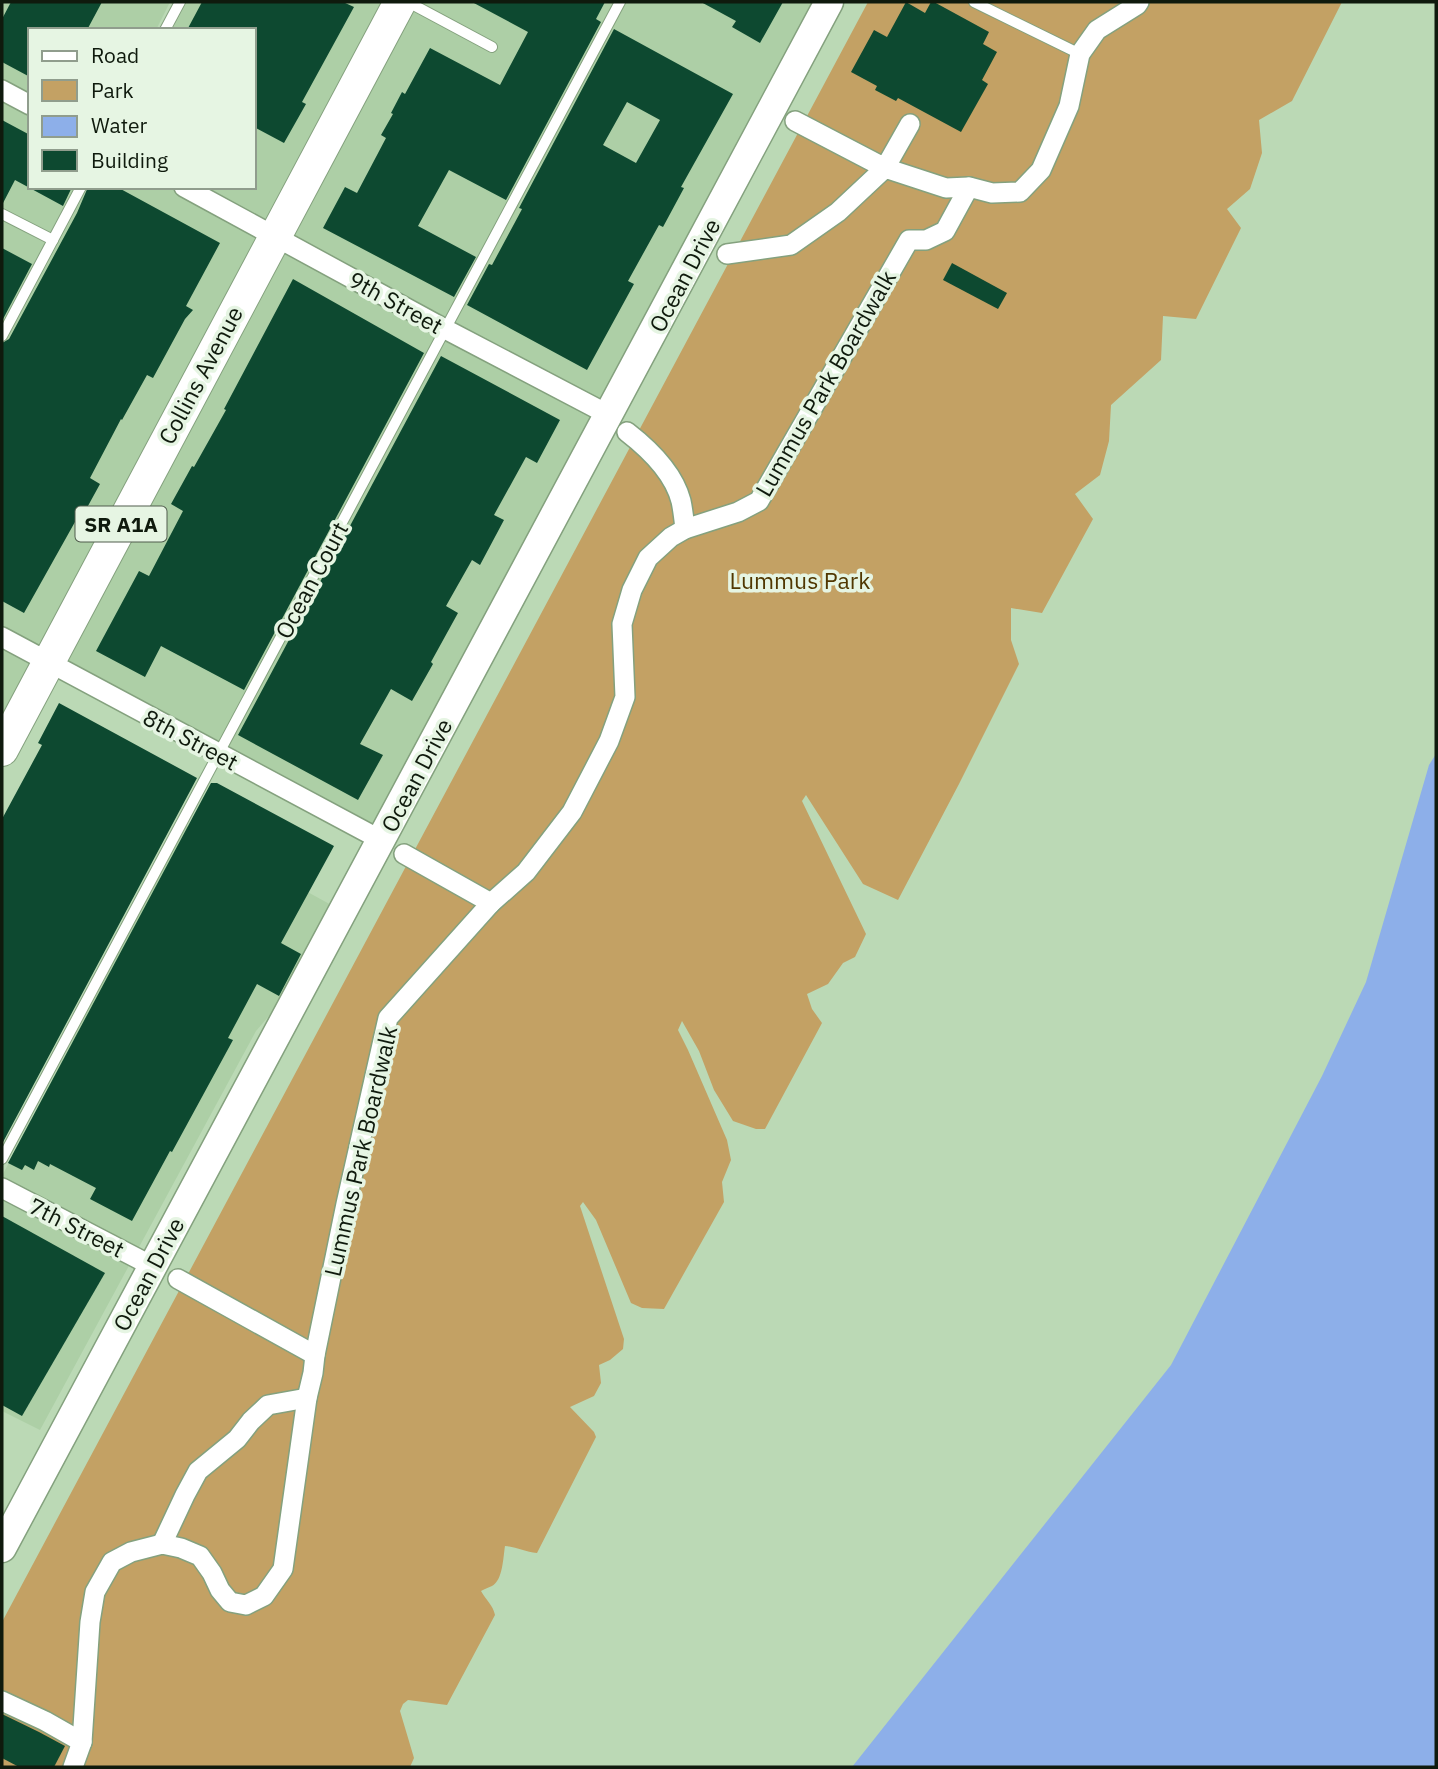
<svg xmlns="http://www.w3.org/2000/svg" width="1438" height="1769" viewBox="0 0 1438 1769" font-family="'IBM Plex Sans',sans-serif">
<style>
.built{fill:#adcfa6}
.green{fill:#c3a164}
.water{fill:#8dafe9}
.building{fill:#0d4930;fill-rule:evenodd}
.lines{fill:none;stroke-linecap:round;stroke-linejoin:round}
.lane-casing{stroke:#84a17e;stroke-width:12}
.street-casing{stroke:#84a17e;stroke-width:22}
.secondary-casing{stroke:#84a17e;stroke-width:31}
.primary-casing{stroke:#84a17e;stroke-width:34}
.lane{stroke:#fff;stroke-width:10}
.street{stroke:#fff;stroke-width:19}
.secondary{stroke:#fff;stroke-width:28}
.primary{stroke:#fff;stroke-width:32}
.labels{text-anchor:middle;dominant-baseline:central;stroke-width:7;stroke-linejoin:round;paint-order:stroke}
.shield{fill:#e6f5e3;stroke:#505c4d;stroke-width:2}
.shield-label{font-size:21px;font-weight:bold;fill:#0f1a0d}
.street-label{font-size:23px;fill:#0f1a0d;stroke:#e6f5e3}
.park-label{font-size:23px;fill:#503701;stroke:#e6f5e3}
</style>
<rect width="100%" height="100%" fill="#bbd9b5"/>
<g class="built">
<polygon points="2,2 170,2 156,30 30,30 30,187 74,187 2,326"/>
<polygon points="187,2 817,2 376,825 62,657 2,761 2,349 88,187 254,187 254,30 172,30"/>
<polygon points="185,825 335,907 288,994 256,1031 40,1430 2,1411 2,1176"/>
</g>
<path class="green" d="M868,2H1342L1292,101L1259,120L1262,153L1250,189L1227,209L1241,228L1196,319L1163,316L1161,360L1111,405L1109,441L1100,475L1075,494L1093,519L1042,613L1011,608V640L1019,664L959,784L898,900L863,884L806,795L802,801L866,934L855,957L843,963L828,984L807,994L812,1009L822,1023L765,1129H756L733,1121L714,1090L699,1051L682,1021L678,1030L688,1050L727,1140L731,1160L722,1182L724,1202L664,1309L642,1308L631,1303L596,1220L583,1202L580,1206L624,1339L623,1349L610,1360L599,1365L601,1383L594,1396L570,1407L594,1432L596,1437L537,1553C525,1552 516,1547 505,1546C503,1558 503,1580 492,1586C488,1588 484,1589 481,1591C486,1600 493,1605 495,1615L447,1705L408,1700L403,1704L400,1711L414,1758L410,1767H2V1622Z"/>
<polygon class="water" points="1436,754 1436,1767 852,1767 1171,1365 1322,1076 1366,982 1429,765"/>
<g class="building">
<polygon points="11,2 102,2 87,30 30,30 30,77 2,62 2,19"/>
<polygon points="202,2 343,2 354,7 302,102 306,104 284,143 254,127 254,30 187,30"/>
<polygon points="472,2 605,2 596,19 601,22 506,200 449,170 418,226 476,257 454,297 323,228 345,187 357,193 386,138 381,135 393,114 391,113 402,92 405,94 430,48 500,85 528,32"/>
<polygon points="701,2 783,2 760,43 732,27 736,21"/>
<polygon points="906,2 925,13 931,2 934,2 989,32 983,44 997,52 982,80 988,84 961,132 898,98 896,101 875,90 877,86 851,72 874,30 887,37"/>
<path d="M614,29L733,94L681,187L684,188L663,227L659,225L628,281L634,284L587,370L467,305L489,264L492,265L521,211L522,209L519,208ZM627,102L660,120L636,163L603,145Z"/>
<polygon points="2,120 30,135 30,187 72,187 63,206 15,180 2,205"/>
<polygon points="88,187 117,187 220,243 186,306 193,310 185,319 153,378 147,375 122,420 121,419 90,478 100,484 83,515 80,513 24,613 2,601 2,343 9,339 77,213"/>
<polygon points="2,248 32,264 2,321"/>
<polygon points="952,263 1007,293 998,309 943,280"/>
<polygon points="293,279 424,353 244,690 161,646 145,677 96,651 139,571 149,576 183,511 171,504 192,466 194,467 226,410 224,409"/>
<polygon points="441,356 560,420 537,463 526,457 494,515 504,520 480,565 472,560 446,606 458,613 431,662 433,664 412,701 391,689 360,744 383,755 358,800 238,735"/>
<polygon points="59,703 197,778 2,1144 2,819 42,745 38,743"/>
<polygon points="211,783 217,783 334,846 281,943 301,954 279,996 257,984 228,1038 233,1040 172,1152 170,1151 132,1221 90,1199 96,1188 50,1164 49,1167 38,1161 34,1170 25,1165 22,1170 8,1163"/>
<polygon points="2,1216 105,1273 22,1416 2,1405"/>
<polygon points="2,1714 39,1732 65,1746 54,1767 19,1767 2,1758"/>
</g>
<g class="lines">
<defs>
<g id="lane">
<polyline points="408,2 492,47"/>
<polyline points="974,2 1080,54"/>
<polyline points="165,30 180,2"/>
<polyline points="2,214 53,240"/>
<polyline points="2,336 81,187"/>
<polyline points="2,1159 620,2"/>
</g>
<g id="street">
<polyline points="2,90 30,105"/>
<polyline points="795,121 885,168 910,124"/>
<polyline points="184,187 445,329 609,415"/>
<polyline points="727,254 791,245 838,212 885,168 946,188 969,187"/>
<path d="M627,432C649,449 674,474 681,501C683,510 684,520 685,529"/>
<polyline points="2,637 381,840"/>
<polyline points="404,854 491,903"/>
<polyline points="2,1188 152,1266"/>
<polyline points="178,1279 315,1355"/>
<polyline points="162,1544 185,1495 198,1471 237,1439 251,1421 268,1405 307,1398"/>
<polyline points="2,1701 45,1721 82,1742"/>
<polyline points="73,1767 82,1742 90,1622 95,1592 112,1562 131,1552 162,1544 181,1548 200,1556 212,1573 220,1590 230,1602 246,1605 264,1596 283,1569 307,1398 313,1373 315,1355 346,1204 388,1018 491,903 526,872 572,812 609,741 625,697 622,624 632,590 648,558 671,537 685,529 738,512 759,501 909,240 926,240 945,231 969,187 992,193 1020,192 1041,170 1069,106 1080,54 1097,30 1137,5 1139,2"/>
</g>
<polyline id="secondary" points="2,1548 829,2"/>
<polyline id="primary" points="2,750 400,2"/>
</defs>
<use href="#lane" class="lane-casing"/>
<use href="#street" class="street-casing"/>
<use href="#secondary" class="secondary-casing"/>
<use href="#primary" class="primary-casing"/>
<use href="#lane" class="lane"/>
<use href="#street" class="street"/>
<use href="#secondary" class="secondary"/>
<use href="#primary" class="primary"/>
</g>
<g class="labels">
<rect class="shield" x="75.5" y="506.5" width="91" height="35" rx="5"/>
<g class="shield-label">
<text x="121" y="524">SR A1A</text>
</g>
<g class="street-label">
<text transform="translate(684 275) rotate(-62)">Ocean Drive</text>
<text transform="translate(396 302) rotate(29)">9th Street</text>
<text transform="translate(200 375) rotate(-62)">Collins Avenue</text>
<text transform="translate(825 383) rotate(-60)">Lummus Park Boardwalk</text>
<text transform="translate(311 580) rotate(-62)">Ocean Court</text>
<text transform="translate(191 739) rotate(28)">8th Street</text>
<text transform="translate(416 775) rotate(-62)">Ocean Drive</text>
<text transform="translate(360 1151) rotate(-77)">Lummus Park Boardwalk</text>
<text transform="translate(77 1227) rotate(27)">7th Street</text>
<text transform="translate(148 1274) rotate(-62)">Ocean Drive</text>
</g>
<g class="park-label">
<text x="800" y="580">Lummus Park</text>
</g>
</g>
<rect width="1438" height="1769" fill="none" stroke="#0f1a0d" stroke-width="7"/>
<rect x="28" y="28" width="228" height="161" fill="#e6f5e3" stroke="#909d8d" stroke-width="2"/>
<rect x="42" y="51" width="35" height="10" fill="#ffffff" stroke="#909d8d" stroke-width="2"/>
<text x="91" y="63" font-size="21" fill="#0f1a0d">Road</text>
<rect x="42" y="80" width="35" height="21" fill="#c3a164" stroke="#909d8d" stroke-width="2"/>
<text x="91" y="98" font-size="21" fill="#0f1a0d">Park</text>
<rect x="42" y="116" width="35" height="21" fill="#8dafe9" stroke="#909d8d" stroke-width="2"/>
<text x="91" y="133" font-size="21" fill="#0f1a0d">Water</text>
<rect x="42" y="150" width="35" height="21" fill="#0d4930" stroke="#909d8d" stroke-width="2"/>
<text x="91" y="168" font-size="21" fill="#0f1a0d">Building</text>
</svg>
